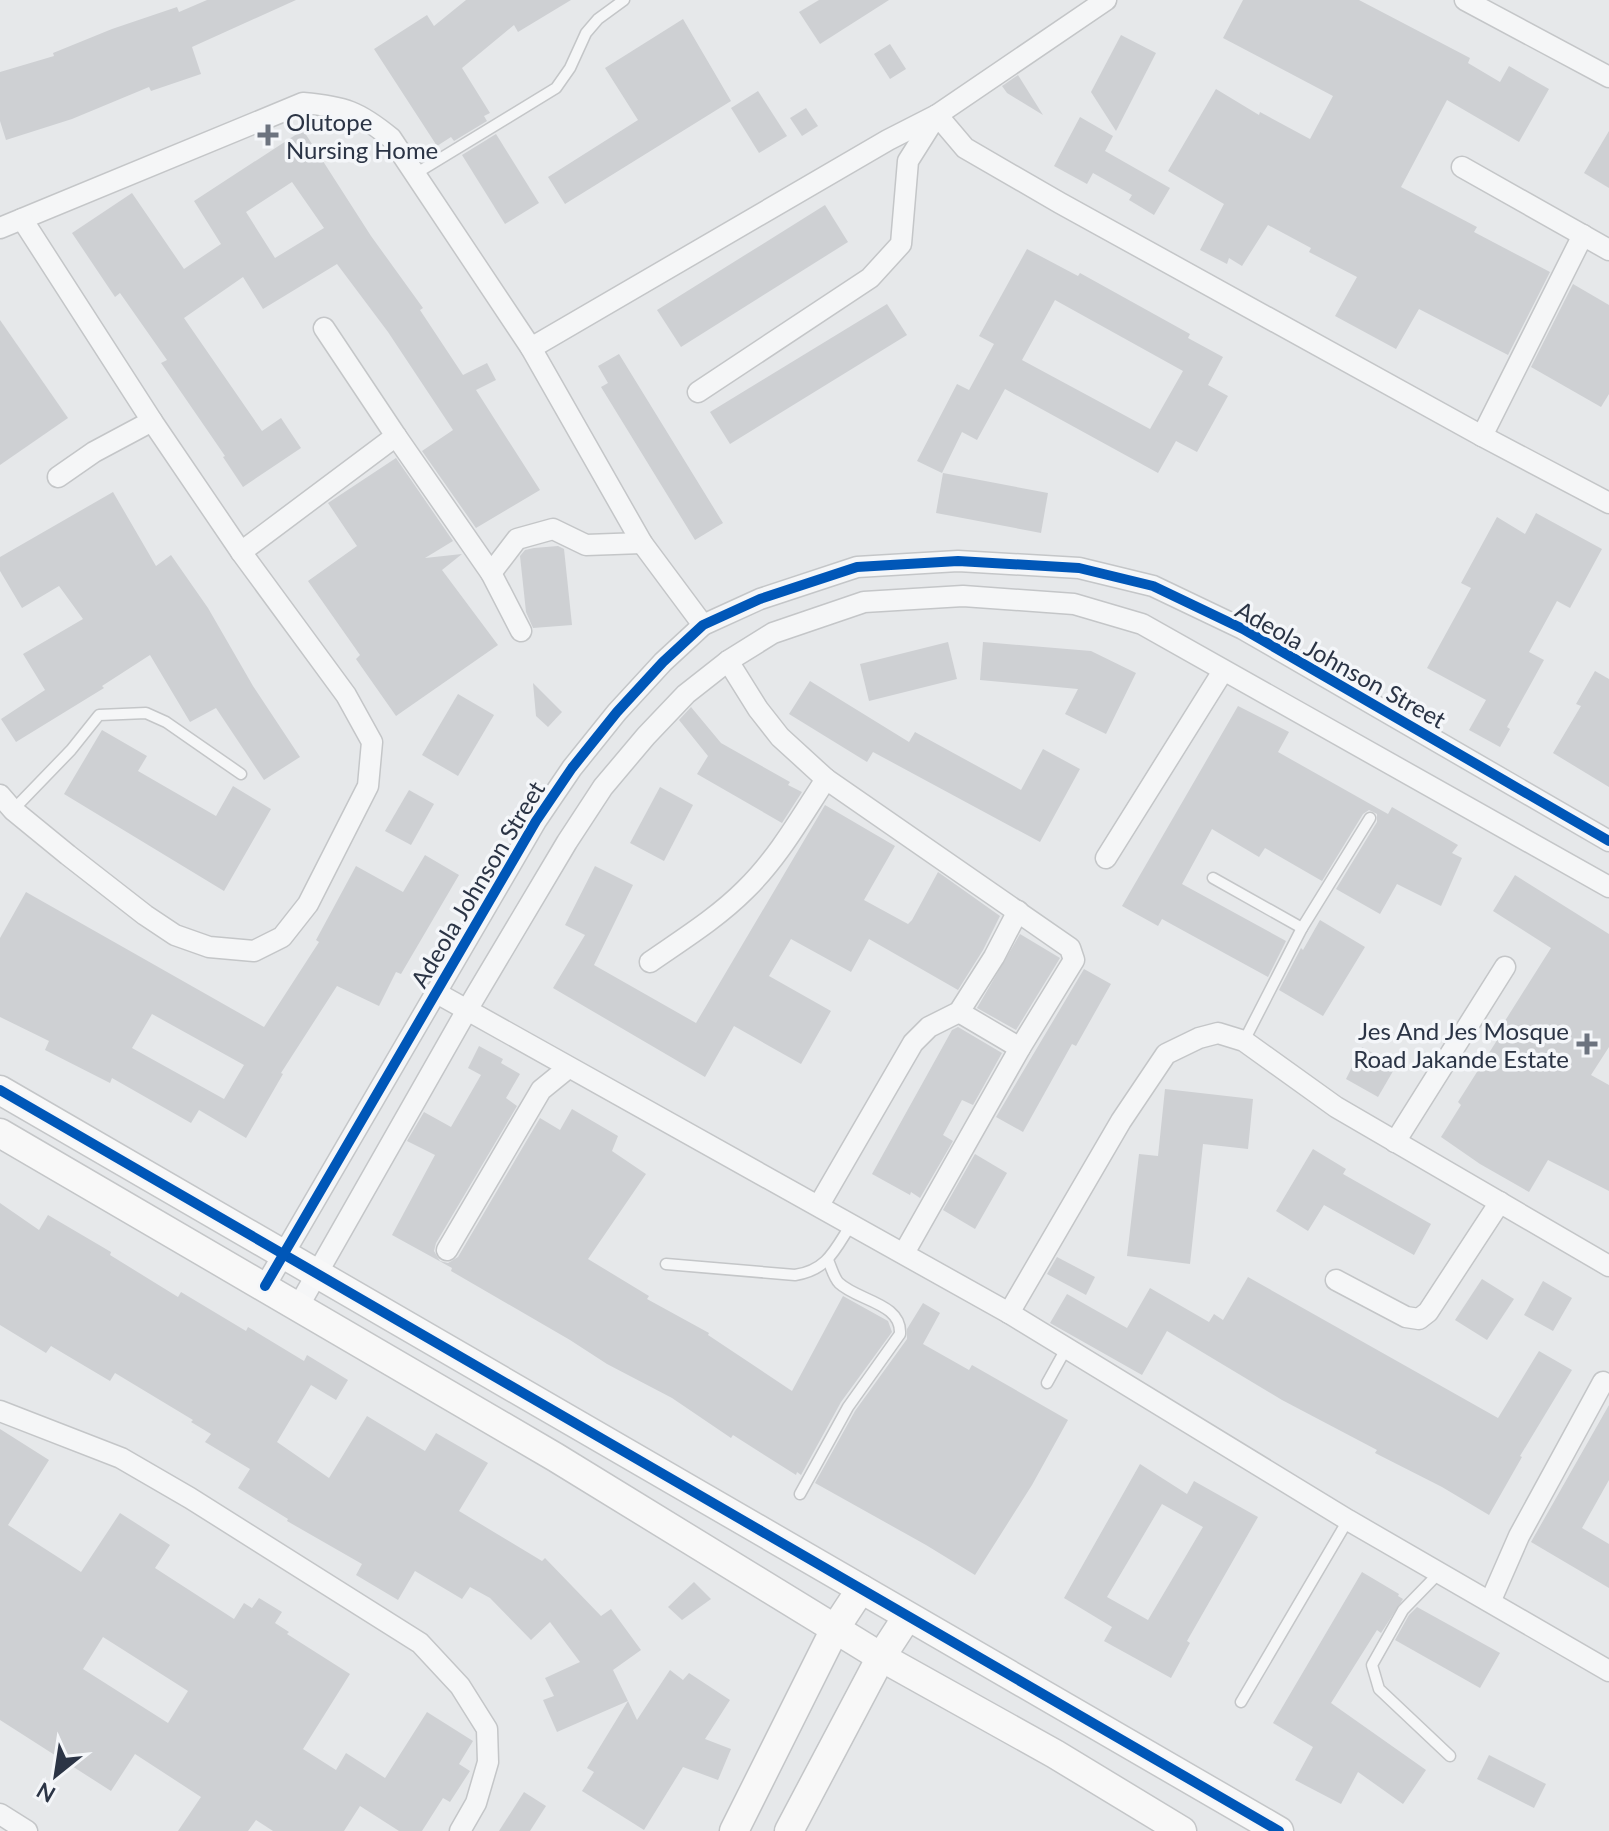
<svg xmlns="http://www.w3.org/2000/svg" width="1609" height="1831" viewBox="0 0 1609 1831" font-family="Lato,sans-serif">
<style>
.building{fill:#ced0d3;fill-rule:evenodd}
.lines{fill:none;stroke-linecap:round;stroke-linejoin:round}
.lane-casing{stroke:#c4c6c8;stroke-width:13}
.street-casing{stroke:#c4c6c8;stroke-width:23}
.secondary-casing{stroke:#c4c6c8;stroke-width:31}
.lane{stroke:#f5f6f7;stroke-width:10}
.street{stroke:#f5f6f7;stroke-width:20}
.secondary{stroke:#f8f8f8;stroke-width:28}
.cycleway-casing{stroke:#f4f6f9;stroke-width:15}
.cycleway{stroke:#0057b8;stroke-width:10}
.poi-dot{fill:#6c737f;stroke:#f4f6f9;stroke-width:3}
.labels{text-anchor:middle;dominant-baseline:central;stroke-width:7;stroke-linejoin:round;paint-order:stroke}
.poi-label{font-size:24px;fill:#2b3445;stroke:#f4f6f9;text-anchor:start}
.street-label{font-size:24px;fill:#2b3445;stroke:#f4f6f9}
</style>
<rect width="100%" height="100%" fill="#e6e8ea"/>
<g class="building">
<polygon points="207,0 296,0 192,47 201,74 151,91 149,87 72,119 6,140 0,121 0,72 54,56 53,53 112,29 177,7 179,12"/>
<polygon points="466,0 571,0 518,32 514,25 462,68 490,113 484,116 487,121 454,141 451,137 437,146 374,49 427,15 434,26"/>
<polygon points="819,0 889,0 820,44 799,12"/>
<polygon points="1243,0 1359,0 1470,58 1468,63 1500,82 1509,66 1549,89 1519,142 1447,100 1401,187 1477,227 1474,232 1550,272 1508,355 1419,309 1396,349 1335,316 1357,277 1309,252 1311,248 1268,225 1242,266 1229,258 1227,264 1200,250 1224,204 1168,171 1216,89 1259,115 1260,112 1310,139 1333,96 1223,38"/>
<polygon points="683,19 731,101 565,204 548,177 638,120 605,68"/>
<polygon points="1121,35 1156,53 1116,131 1091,92"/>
<polygon points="890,44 906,69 890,79 874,54"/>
<polygon points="1018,75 1043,115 1007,93 1002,86"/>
<polygon points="758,91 787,136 759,153 731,108"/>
<polygon points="806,108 818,126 802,136 790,118"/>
<polygon points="1080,117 1113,136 1105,151 1170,188 1154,215 1129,200 1132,195 1093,173 1087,184 1054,166"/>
<path d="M303,130L371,236L423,308L420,310L463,375L487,363L496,380L476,390L540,490L476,528L422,451L453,430L388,332L337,264L263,309L243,277L184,318L262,431L281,418L301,448L243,487L223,457L225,456L161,363L167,360L120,293L115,297L72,233L132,193L184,269L221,244L194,201ZM292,182L324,228L275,258L246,212Z"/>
<polygon points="1609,131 1609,188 1584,173"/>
<polygon points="496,134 539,203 505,224 462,155"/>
<polygon points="825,205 848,242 681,347 657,310"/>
<path d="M1027,249L1078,276L1080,273L1190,334L1188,338L1223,357L1208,385L1228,396L1197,452L1176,441L1158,473L1005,389L977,440L962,432L942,473L917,461L957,384L969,390L994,344L979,336ZM1055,300L1183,371L1150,429L1022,360Z"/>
<polygon points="1573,284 1609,305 1609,394 1601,407 1531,367"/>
<polygon points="887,304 907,335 730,444 710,412"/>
<polygon points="0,320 68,418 0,465"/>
<polygon points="619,354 723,523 695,540 601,387 608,383 598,366"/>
<polygon points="396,458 453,541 425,558 462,554 442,570 498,645 396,716 356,659 360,655 308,581 357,546 328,503"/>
<polygon points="943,473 1048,493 1041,533 936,513"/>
<polygon points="113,492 156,566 171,555 208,608 253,686 300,757 264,780 216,708 190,722 150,655 102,686 104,688 16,742 1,719 45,690 23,654 83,619 59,586 22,608 0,571 0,557"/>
<polygon points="1536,513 1602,549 1570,608 1557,601 1529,652 1544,660 1507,727 1510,729 1500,747 1469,730 1486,700 1427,668 1471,588 1461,583 1497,517 1525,534"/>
<polygon points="558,546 564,549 572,625 533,628 526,612 520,556 525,550 534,548"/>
<polygon points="948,642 957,679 869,701 860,664"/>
<polygon points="983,642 1091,651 1136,673 1106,734 1065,714 1078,689 980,680"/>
<polygon points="1595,671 1609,679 1609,787 1553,753 1581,706 1576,704"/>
<polygon points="810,681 909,742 915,732 1021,790 1043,749 1080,769 1040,842 873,752 867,762 789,714"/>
<polygon points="533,683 562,712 548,727 536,716"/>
<polygon points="458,694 494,715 458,776 422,755"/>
<polygon points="1238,706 1289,732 1278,752 1388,814 1392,807 1458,845 1452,853 1462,858 1441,906 1397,884 1380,914 1336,889 1377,822 1377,814 1369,810 1363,814 1322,881 1265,848 1259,857 1212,829 1182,884 1286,941 1268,977 1162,919 1158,926 1122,906"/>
<polygon points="691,707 721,743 790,782 788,785 802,792 782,823 697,774 708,756 679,720"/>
<polygon points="102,730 147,756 138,771 216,816 233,786 271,809 224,891 64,794"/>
<polygon points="660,787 693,805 664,861 630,843"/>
<polygon points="409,790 434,804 411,845 385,831"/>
<polygon points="825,805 895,846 864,900 908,924 912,920 938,872 1000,916 983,950 958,990 869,939 851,972 791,939 769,976 831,1011 801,1064 734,1026 705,1077 553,988 585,935 565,925 595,866 633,885 594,965 696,1023"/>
<path d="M425,855L459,875L401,974L396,972L379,1006L337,986L281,1073L283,1074L246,1138L199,1110L191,1123L112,1078L110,1083L45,1050L49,1041L0,1017V938L26,892L264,1027L319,942L316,940L356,866L403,892ZM152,1014L244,1065L224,1099L132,1048Z"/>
<polygon points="1515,875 1609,934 1609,1047 1591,1075 1609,1085 1609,1191 1548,1160 1529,1192 1480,1164 1441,1137 1461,1105 1458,1102 1506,1026 1503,1024 1551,948 1493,911"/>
<polygon points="1320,920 1365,947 1323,1016 1279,990 1301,948 1303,950"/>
<polygon points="1020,934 1060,958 1016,1030 977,1008"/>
<polygon points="1084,969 1111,984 1076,1046 1072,1044 1023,1132 996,1117"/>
<polygon points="958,1027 1002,1053 973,1105 962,1100 943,1135 953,1141 920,1198 911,1192 910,1195 872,1174 952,1030"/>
<polygon points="479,1046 503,1059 501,1063 520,1074 506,1098 517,1106 436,1243 434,1251 440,1261 448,1263 458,1257 540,1118 560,1130 572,1109 618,1136 612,1151 646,1174 588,1259 649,1296 647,1299 709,1333 708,1335 792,1391 843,1296 888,1321 892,1332 841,1402 801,1475 797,1472 796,1475 733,1435 731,1438 672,1398 607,1364 570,1340 451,1271 452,1268 392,1235 435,1155 407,1141 424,1112 451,1127 481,1075 468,1068"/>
<polygon points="1362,1047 1396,1066 1378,1097 1346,1079"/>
<polygon points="1165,1089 1253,1099 1248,1149 1203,1144 1190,1264 1127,1256 1139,1154 1158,1156"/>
<polygon points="1313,1149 1346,1169 1343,1174 1431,1224 1414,1255 1324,1205 1308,1231 1276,1211"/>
<polygon points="975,1154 1007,1173 975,1229 943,1210"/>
<polygon points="0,1203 39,1230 48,1215 111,1252 110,1255 178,1297 181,1292 246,1331 248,1327 304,1361 307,1355 348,1380 336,1400 311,1385 277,1442 329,1478 367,1416 425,1451 436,1433 488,1463 459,1511 542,1561 545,1558 601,1616 611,1609 641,1650 613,1670 628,1701 557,1732 543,1700 554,1696 545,1678 580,1662 550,1622 531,1640 490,1598 470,1587 462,1599 415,1571 398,1600 356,1575 362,1564 287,1521 288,1519 238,1488 250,1469 205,1442 211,1434 191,1422 193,1420 115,1373 110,1381 51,1346 46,1353 0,1325"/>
<polygon points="1057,1257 1095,1277 1086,1295 1047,1274"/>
<polygon points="1248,1277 1498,1418 1539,1351 1572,1370 1520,1456 1522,1457 1489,1515 1442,1487 1375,1453 1377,1450 1282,1400 1167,1331 1142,1375 1050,1323 1067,1294 1127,1328 1150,1288 1209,1322 1214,1314 1223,1320"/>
<polygon points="1482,1279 1514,1299 1487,1340 1455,1320"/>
<polygon points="1543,1281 1572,1298 1553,1331 1524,1315"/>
<polygon points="923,1303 940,1313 923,1344 969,1370 972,1365 1068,1420 1032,1485 975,1575 926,1545 815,1483 855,1411 907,1339 907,1329"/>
<polygon points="1609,1405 1609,1480 1582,1528 1609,1544 1609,1588 1531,1542"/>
<path d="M0,1429L49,1460L8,1525L81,1572L120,1513L170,1545L155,1568L234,1619L244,1603L252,1608L259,1598L282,1612L275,1623L289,1632L287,1634L350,1674L303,1749L336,1770L346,1753L385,1778L427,1712L473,1741L459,1764L470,1771L450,1802L443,1798L422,1831H399L360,1806L344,1831H273L256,1820L248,1831H178L201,1797L135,1754L111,1791L0,1720ZM103,1637L188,1691L168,1723L83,1669Z"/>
<path d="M1140,1464L1187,1494L1194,1481L1258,1517L1187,1641L1190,1643L1171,1678L1104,1641L1112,1627L1064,1598ZM1162,1504L1203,1527L1148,1620L1107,1597Z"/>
<polygon points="1362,1572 1399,1594 1398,1596 1403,1599 1381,1633 1377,1630 1331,1703 1426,1770 1403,1804 1358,1772 1341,1804 1295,1780 1313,1747 1273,1723"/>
<polygon points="694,1582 711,1599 682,1620 668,1607"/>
<polygon points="1417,1607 1500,1653 1480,1688 1395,1640 1409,1615"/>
<polygon points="670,1670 683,1680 689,1673 730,1700 705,1739 731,1749 718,1780 683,1767 644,1830 582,1791 594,1772 587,1768 628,1701 637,1720"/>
<polygon points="1489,1755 1546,1784 1534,1808 1477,1779"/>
<polygon points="524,1792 546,1806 530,1831 499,1831"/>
</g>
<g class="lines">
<defs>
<g id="lane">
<polyline points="415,174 556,88 570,68 586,33 598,19 624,0"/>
<polyline points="13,810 71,750 99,715 146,713 166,722 241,774"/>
<polyline points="1213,878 1302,928"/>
<polyline points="1244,1041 1302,928 1370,818"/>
<path d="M666,1264L795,1275C828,1270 835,1249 852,1223"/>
<polyline points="1047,1383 1067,1347"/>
<path d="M800,1494L848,1407L900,1334C902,1303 858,1301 839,1283C834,1278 831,1267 828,1260"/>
<polyline points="1439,1573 1403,1610 1372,1665 1379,1689 1450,1756"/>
<polyline points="1241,1702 1348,1520"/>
</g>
<g id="street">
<polyline points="1465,0 1609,77"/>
<polyline points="1462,167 1609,250"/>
<path d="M0,228L303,103C345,107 358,111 391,138L531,348L642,543L703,625"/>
<polyline points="531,348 888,140 937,115 1106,0"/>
<polyline points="698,392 870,278 901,244 908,161 937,115 965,148 1060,203 1482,436 1609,503"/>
<polyline points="396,436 491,573 521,631"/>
<polyline points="1482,436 1583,235"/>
<polyline points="58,477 94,452 152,421"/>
<polyline points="241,552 396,436 324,328"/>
<polyline points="491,573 517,539 553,529 586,545 642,543"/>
<polyline points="826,779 1070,948 1074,960 1020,1048 904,1253"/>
<polyline points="0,795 13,810 68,855 145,915 175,935 209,947 254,951 282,937 308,904 368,786 372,742 346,695 241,552 152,421 22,219"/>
<polyline points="1106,858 1223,671"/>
<path d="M650,962C683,939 717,918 745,890C778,858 801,817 826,779L780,737L758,709L728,661"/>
<polyline points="435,992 1009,1313 1348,1520 1609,1671"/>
<polyline points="959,1012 1020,1048"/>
<polyline points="1395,1142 1505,967"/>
<polyline points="819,1205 913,1043 929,1027 959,1012 994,957 1018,911"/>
<polyline points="447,1250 541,1090 568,1068"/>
<polyline points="1336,1280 1406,1317 1419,1319 1428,1312 1500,1202"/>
<polyline points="265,1286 536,821 572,768 617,712 663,662 703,625 760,599 857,567 958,561 1079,568 1153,586 1243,629 1609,841"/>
<polyline points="298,1307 467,1010 567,842 603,787 646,736 686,694 728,661 773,633 864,602 963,596 1074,604 1142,624 1609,887"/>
<polyline points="1009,1313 1121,1121 1166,1054 1199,1038 1218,1033 1244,1041 1336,1107 1609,1266"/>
<polyline points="0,1411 121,1458 190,1498 420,1643 460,1686 487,1729 488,1762 476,1803 460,1831"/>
<polyline points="1491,1600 1519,1536 1603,1382"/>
<polyline points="0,1814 27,1831"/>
</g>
<g id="secondary">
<polyline points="0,1090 1279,1831"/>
<polyline points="0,1133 555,1457 881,1657 1055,1754 1182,1831"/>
<polyline points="734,1831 836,1627 861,1589"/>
<polyline points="789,1831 881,1657 907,1617"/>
</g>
</defs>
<use href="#lane" class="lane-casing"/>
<use href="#street" class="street-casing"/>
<use href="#secondary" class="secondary-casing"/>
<use href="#lane" class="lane"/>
<use href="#street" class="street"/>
<use href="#secondary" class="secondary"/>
<defs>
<g id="cycleway">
<polyline points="0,1090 1279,1831"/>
<polyline points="265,1286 536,821 572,768 617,712 663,662 703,625 760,599 857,567 958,561 1079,568 1153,586 1243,629 1609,841"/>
</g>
</defs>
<use href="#cycleway" class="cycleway-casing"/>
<use href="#cycleway" class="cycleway"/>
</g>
<g class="poi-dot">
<path d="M264 123h8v8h8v8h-8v8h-8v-8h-8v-8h8z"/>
<path d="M1583 1032h8v8h8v8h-8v8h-8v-8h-8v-8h8z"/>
</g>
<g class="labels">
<g class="poi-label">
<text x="286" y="121">Olutope<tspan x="286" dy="28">Nursing Home</tspan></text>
<text x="1569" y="1030" text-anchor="end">Jes And Jes Mosque<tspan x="1569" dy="28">Road Jakande Estate</tspan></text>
</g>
<g class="street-label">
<text transform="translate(1341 664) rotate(29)">Adeola Johnson Street</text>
<text transform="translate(477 884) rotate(-59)">Adeola Johnson Street</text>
</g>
</g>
<g transform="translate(56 1775) rotate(210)" stroke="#f4f6f9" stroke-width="6" paint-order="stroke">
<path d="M0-6L14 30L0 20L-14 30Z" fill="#2b3445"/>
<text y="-12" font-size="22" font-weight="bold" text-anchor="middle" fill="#2b3445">N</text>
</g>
</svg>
